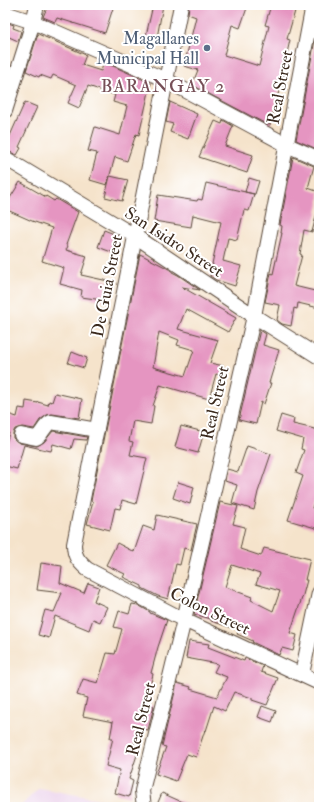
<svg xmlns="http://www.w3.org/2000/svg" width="324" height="812" viewBox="0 0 324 812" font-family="'IM FELL Double Pica',serif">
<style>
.built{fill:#ebd1eb}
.building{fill:#e595c1;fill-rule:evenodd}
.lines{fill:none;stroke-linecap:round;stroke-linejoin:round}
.minor-casing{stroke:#574638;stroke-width:16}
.minor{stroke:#fff;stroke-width:14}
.service-dot{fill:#5c6f8a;stroke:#fff;stroke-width:1.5}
.labels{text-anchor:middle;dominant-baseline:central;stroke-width:4;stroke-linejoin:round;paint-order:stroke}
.service-label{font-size:17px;fill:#4e5e75;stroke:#fff;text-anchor:end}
.street-label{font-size:17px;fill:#3b2a1e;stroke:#fff}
.neighbourhood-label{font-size:18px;letter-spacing:1px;fill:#764f57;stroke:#fff}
</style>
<rect width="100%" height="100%" fill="#fff"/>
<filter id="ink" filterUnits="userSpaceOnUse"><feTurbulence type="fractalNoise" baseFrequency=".025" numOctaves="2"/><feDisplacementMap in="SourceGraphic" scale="8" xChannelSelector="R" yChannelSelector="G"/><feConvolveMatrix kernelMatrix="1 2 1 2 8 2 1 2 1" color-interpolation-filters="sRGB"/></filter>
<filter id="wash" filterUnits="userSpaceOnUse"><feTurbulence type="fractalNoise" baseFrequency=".012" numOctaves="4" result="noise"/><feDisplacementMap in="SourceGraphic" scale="16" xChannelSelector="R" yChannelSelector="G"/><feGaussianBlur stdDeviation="0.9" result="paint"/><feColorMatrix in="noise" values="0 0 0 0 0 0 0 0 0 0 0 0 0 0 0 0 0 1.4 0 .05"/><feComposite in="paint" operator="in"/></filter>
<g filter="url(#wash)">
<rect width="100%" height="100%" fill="#f5e3cb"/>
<polygon class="built" points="39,788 120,803 123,807 20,807"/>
<g id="blocks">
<g class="building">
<polygon points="48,5 114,5 105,33 57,18 55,22 43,17"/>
<polygon points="153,5 163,5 156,43 145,40"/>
<polygon points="189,5 248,5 240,28 232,25 224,55 259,66 269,26 265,25 271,5 295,11 287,39 290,40 282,75 285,76 280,91 279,91 270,125 266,124 192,85 198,70 184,66 196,17 188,14"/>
<polygon points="5,22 14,25 13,28 21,31 18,41 9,37 5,46"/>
<polygon points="318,24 319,24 319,150 296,140"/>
<polygon points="38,34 86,55 82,65 101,71 104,62 151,83 139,135 136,134 127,161 115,157 107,185 90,180 97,153 88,151 95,127 120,135 127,106 113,102 115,95 88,86 79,108 68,103 76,85 53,75 51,79 40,75 39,77 26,71"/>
<polygon points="25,102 37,107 19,147 21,148 17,155 5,150 5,147"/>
<polygon points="170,102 197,114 188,139 170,132 173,124 166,122"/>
<polygon points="223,120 233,126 225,146 253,155 247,173 199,157 215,121 222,124"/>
<polygon points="293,157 314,166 308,188 319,192 319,205 312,232 304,230 300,254 302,255 294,286 319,292 319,308 298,303 297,309 294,308 291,326 282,324 277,320 280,305 265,302 271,273 273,274 282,233 281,233 282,226 280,225"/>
<polygon points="110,176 128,180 122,201 105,197"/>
<polygon points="249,178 259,181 255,194 254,194 249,211 244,210 237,240 228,238 223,261 241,266 235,286 216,280 210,276 213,264 212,264 221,222 193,215 191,227 154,221 158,195 197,201 198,199 202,200 206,183 254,194 245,192"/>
<polygon points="20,182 46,197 46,196 54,201 56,199 78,212 66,245 68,246 66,250 87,256 81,275 108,281 103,300 81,297 82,290 60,284 64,268 42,261 52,228 32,221 5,209 5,206"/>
<polygon points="104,230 119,236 114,253 98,247"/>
<path d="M140,254L167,268L172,271V272L178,275L200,290L182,287L236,318L228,332L186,309L178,329L218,340L210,363L224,366L222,376L216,374L209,399L160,385L153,406H154L151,424L133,421L129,441L133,442L130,455L147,458L136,504L122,500L120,509L115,508L110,530L87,524L93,502L91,501ZM159,332L179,340L177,345L194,350L185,376L153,367Z"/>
<polygon points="260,330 266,334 263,345 279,350 269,383 271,383 264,404 261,402 256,424 239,420"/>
<polygon points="72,352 87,358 84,368 68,363"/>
<polygon points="55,393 82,399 79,418 52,414 47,415 40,420 34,429 22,427 15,429 13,433 13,438 19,443 37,446 44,442 53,431 87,437 86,440 74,439 71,449 53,444 51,451 24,445 17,469 5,466 5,447 9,433 5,432 5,413 17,417 19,408 25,409 26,401 38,403 38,402 48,405 49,401 52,402"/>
<polygon points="281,415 294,419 293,424 319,430 319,487 312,508 319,510 319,529 288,520 303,476 296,473 304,450 301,449 303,439 276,431"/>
<polygon points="181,426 204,432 198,453 175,447"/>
<polygon points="247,446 271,454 258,492 254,510 232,503 237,485 225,481 227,469 238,472"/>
<polygon points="178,482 194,487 190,504 173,498"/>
<path d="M220,502L238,506L233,524L245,527L240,549L261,556L264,548L310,559L305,580H307L303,595L290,633L297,635L293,651L282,648L279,655L252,642L253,641L237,634L239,630L211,621V619L194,614ZM232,565L260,574L256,584L280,591L273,611L251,600L252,597L225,587Z"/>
<polygon points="157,515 197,524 191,550 184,548 180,565 176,564 168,599 158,596 142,588 142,586 123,577 125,574 106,565 117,543 134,552 143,526 154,530"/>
<polygon points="41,563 62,566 60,583 84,593 88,583 99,587 94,601 107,607 100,622 93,619 89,630 55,616 49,638 38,635 45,610 54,612 62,593 37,590"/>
<polygon points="132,604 138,605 150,612 150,613 167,620 158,647 151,673 153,674 146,704 154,706 148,730 137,728 133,751 138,752 129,779 133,781 129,797 115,793 120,770 106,766 113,738 110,738 113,722 83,716 87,698 77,695 83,679 98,683 107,653 115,654 122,629 114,627 119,611 129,614"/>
<polygon points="189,641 209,644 208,647 244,661 245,658 263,666 261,672 278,678 267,705 252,700 252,698 234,692 225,711 214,706 206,731 205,730 196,757 187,754 176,781 156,774 166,747 162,746 177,683 191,687 190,689 217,697 227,677 214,672 218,664 186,658"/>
<polygon points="262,706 276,711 272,722 258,717"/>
<polygon points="162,793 193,807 156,807"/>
</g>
</g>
</g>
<g filter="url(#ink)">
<use href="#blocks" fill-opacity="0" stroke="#574638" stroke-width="1"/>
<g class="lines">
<defs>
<g id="minor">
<path d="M181,5L74,544C74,556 78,561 87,569L184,620L319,683"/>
<polyline points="5,13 33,22 166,80 287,145 319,159"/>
<polyline points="5,111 33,22 37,5"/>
<polyline points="5,158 135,236 254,316 319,357"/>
<path d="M21,435L36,438C43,434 43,426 51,422L97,430"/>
<polyline points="302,674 319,593"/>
<polyline points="144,807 142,791 184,620 254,316 313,5"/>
</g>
</defs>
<use href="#minor" class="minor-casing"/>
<use href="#minor" class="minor"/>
</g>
</g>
<circle class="service-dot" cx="207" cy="48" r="4"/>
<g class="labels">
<g class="service-label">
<text x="199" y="38">Magallanes<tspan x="199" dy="20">Municipal Hall</tspan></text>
</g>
<g class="street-label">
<text transform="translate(280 87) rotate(-79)">Real Street</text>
<text transform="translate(174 242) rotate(33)">San Isidro Street</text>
<text transform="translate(107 286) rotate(-79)">De Guia Street</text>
<text transform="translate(215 403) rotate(-77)">Real Street</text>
<text transform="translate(210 611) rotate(26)">Colon Street</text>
<text transform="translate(141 719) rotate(-76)">Real Street</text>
</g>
<g class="neighbourhood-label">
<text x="163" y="86">BARANGAY 2</text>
</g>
</g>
<rect width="324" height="812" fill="none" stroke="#fff" stroke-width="20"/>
</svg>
